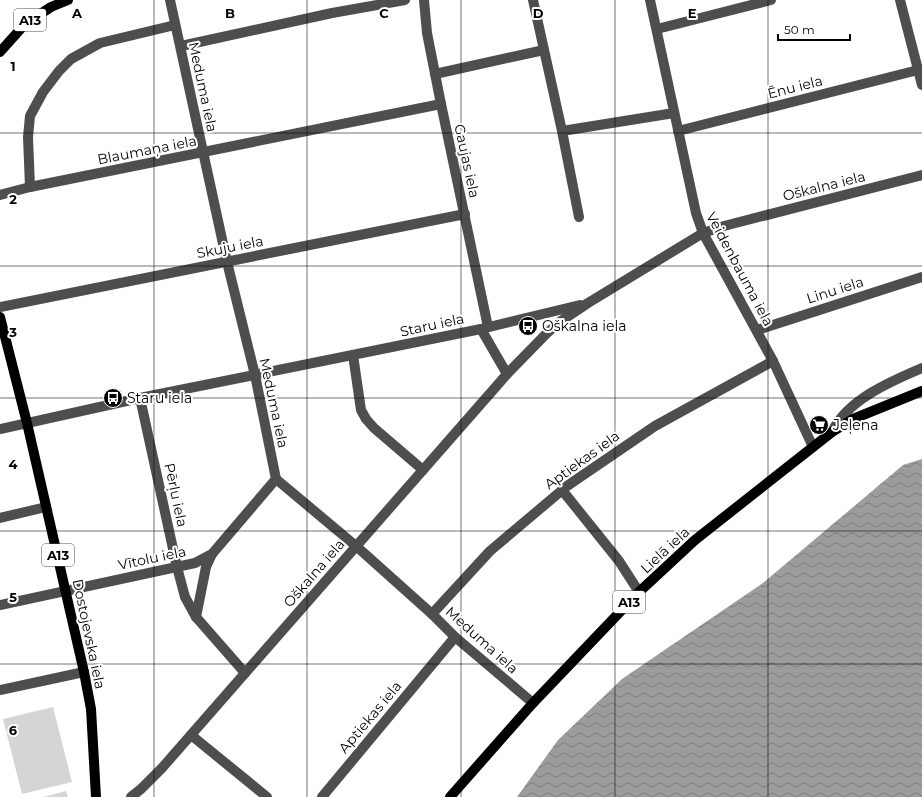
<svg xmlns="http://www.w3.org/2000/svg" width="922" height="797" viewBox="0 0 922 797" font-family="Montserrat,sans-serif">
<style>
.park{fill:#d5d5d5}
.water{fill:url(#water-waves)}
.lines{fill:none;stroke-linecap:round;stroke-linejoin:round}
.minor{stroke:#4e4e4e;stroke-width:10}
.major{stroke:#000;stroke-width:10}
.grid{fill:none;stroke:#000;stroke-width:1;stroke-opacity:0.55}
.labels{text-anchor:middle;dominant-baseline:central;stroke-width:4;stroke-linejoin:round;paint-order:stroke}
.shield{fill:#fff;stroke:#4c4c4c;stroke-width:1}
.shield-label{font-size:13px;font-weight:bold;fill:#000}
.street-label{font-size:14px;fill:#000;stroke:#fff}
.poi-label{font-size:14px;fill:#000;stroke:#fff;text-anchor:start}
.grid-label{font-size:13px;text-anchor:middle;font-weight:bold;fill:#000;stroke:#fff;stroke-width:4;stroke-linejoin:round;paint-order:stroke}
</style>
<defs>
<pattern id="water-waves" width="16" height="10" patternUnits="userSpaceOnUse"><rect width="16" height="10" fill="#9c9c9c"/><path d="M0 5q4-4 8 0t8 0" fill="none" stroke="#7d7d7d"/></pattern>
</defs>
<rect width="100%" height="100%" fill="#fff"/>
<g class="park">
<polygon points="53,707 72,782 22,794 3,719"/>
<polygon points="66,791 68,797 43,797"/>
</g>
<polygon class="water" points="922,459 922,797 517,797 558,740 622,679 763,583 903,465"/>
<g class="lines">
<g class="minor">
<polyline points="170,0 227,262 255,375 276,479 356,546 432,614 455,637 533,703"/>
<polyline points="424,0 427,33 441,104 488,327"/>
<polyline points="533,0 562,131 579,217"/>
<polyline points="650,0 696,213 703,233 773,361 813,447"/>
<polyline points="900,0 922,85"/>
<polyline points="657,29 771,0"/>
<polyline points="181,46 332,13 405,0"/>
<polyline points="435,74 544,50"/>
<polyline points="562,131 674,113"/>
<polyline points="678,131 918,70"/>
<polyline points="30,187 28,137 30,116 43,92 59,71 71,59 100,43 175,25"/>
<polyline points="0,195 30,187 441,104"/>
<polyline points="0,307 465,214"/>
<polyline points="481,329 507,374"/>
<polyline points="757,330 922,277"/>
<polyline points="353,355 361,410 366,419 374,428 423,470"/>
<polyline points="140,398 177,567 185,597 196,617 245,673"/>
<polyline points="0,429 140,398 481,329 580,305"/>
<path d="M832,432C847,400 891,381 922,368"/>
<polyline points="562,490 619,561 639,592"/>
<polyline points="0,518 46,507"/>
<polyline points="0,605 195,563 212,554 276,479"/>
<polyline points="432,614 490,551 567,486 655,426 773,361"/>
<polyline points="196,617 206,567 212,554"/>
<polyline points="0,690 84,672"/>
<polyline points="191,735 267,797"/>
<polyline points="131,797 141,789 162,768 507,374 547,333 561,321 588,303 703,233 724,226 922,175"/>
<polyline points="322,797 455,637"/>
</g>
<g class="major">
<polyline points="0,52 25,24 51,7 68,0"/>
<polyline points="0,317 27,423 84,672 91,709 96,797"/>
<polyline points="450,797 533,703 639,592 695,540 832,432 853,419 922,391"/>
</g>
</g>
<path class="grid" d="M154,0V797M307,0V797M461,0V797M615,0V797M768,0V797M0,133H922M0,266H922M0,398H922M0,531H922M0,664H922"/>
<defs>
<symbol id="bus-disc" viewBox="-11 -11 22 22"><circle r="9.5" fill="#000" stroke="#fff"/><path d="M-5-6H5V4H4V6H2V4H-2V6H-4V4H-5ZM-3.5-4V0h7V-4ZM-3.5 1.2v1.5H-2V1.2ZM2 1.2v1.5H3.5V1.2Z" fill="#fff"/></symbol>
<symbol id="supermarket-disc" viewBox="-11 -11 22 22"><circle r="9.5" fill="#000" stroke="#fff"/><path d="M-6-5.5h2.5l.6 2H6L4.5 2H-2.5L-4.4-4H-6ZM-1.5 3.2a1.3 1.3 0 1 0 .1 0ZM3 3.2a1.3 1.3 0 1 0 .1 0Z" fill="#fff"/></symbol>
</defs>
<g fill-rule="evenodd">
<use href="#bus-disc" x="517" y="315" width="22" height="22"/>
<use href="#bus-disc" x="102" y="387" width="22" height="22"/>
<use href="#supermarket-disc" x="808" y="414" width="22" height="22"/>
</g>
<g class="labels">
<g class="shield">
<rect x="14" y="9" width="32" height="22" rx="3"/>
<rect x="42" y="544" width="32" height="22" rx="3"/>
<rect x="613" y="591" width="32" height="22" rx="3"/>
</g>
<g class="shield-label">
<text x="30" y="20">A13</text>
<text x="58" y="555">A13</text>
<text x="629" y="602">A13</text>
</g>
<g class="street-label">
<text transform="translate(203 87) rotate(78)">Meduma iela</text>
<text transform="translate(795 87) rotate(-14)">Ēnu iela</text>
<text transform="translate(147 150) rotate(-11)">Blaumaņa iela</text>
<text transform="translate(467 161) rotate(78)">Gaujas iela</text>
<text transform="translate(824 186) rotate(-14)">Oškalna iela</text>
<text transform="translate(230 247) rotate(-11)">Skuju iela</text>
<text transform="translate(740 269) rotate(62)">Veidenbauma iela</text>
<text transform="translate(835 290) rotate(-18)">Linu iela</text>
<text transform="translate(432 325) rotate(-12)">Staru iela</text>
<text transform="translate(274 403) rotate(78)">Meduma iela</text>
<text transform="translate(582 460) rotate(-36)">Aptiekas iela</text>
<text transform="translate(176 495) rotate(78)">Pērļu iela</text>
<text transform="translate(665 550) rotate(-43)">Lielā iela</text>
<text transform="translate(152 558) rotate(-12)">Vītolu iela</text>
<text transform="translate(314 573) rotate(-49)">Oškalna iela</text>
<text transform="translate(89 634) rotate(78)">Dostojevska iela</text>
<text transform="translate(482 640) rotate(42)">Meduma iela</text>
<text transform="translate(370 717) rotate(-50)">Aptiekas iela</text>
</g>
<g class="poi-label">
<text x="542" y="326">Oškalna iela</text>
<text x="127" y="398">Staru iela</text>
<text x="833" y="425">Jeļena</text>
</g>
</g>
<g class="grid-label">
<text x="77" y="18">A</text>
<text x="230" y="18">B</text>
<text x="384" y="18">C</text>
<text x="538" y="18">D</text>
<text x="692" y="18">E</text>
<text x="13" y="71">1</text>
<text x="13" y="204">2</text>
<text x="13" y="337">3</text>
<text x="13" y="469">4</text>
<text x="13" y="602">5</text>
<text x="13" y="735">6</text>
</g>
<path d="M778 34v6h72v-6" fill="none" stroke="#000000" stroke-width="2"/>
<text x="784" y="34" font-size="12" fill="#000000" stroke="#ffffff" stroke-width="3" paint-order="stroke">50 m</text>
</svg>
